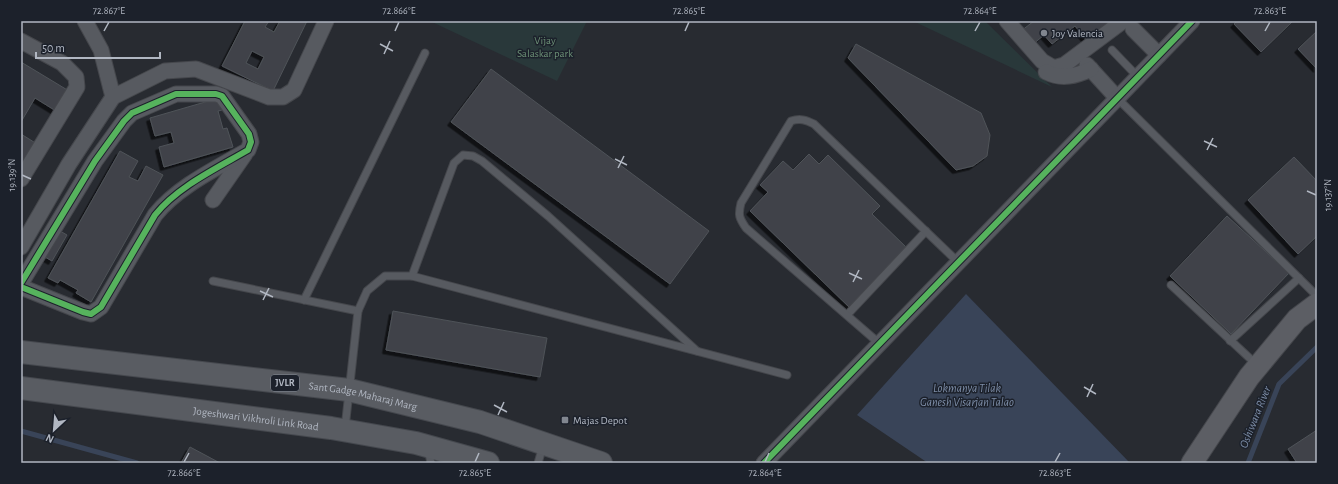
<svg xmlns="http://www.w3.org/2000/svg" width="1338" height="484" viewBox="0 0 1338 484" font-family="'Alegreya Sans',sans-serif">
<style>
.green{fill:#29383a}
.water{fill:#394458}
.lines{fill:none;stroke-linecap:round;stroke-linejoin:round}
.stream{stroke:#394458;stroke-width:5}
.building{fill:#404348;stroke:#4f5359;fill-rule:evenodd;filter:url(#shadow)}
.lane-casing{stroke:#45474c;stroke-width:9}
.street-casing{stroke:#45474c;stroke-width:17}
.secondary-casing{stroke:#45474c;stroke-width:23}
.primary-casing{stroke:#45484e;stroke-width:24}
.lane{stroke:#575a60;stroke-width:7}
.street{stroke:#575a60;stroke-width:15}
.secondary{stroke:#5c5e64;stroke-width:21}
.primary{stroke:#595c62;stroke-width:22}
.cycleway-casing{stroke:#1c212b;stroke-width:8}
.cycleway{stroke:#56b35d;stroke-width:6}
.ticks{fill:none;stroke:#b1b7c2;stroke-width:1.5}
.poi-dot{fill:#81868f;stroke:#1c212b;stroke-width:1.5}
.labels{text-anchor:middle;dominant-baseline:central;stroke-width:3;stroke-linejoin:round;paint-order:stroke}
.shield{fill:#1c212b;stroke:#848a95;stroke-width:1}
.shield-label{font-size:10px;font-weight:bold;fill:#b1b7c2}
.poi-label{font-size:11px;fill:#b1b7c2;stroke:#1c212b;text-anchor:start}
.park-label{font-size:11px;fill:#6c9076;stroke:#1c212b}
.street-label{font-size:11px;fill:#b1b7c2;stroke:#1c212b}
.water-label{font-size:12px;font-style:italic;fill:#7d8da7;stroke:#1c212b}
.neatline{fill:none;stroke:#b1b7c2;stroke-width:1.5}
.ticks-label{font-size:10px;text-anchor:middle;fill:#b1b7c2}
</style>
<defs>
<filter id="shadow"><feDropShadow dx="-3.5" dy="3.5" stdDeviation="0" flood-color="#0009"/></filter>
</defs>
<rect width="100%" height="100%" fill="#282b31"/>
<g class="green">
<polygon points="430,21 587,21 557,81"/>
<polygon points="913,21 985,21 1052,87"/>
</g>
<polygon class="water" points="966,294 1130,463 928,463 857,415"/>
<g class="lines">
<g class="stream">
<polyline points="21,431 137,463"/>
<polyline points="1248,463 1279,384 1317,347"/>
</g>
</g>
<g class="building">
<path d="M245,21H269L265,27L274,32L280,21H307L273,91L222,66ZM252,51L264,57L258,69L246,63Z"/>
<polygon points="1034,21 1109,21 1112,25 1089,43 1075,26 1052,44 1044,35 1032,45 1021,31"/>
<polygon points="1237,21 1293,21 1261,52 1234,24"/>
<polygon points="1317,31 1317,69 1298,49"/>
<polygon points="856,44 981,113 990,135 987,156 973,166 956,170 848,58"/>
<polygon points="21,62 69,91 56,111 35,98 21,122"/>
<polygon points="491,69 709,231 670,284 451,122"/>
<polygon points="219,98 222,110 218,111 223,129 227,128 233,147 164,167 159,147 174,143 171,132 155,136 150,118"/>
<polygon points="21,134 37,144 21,166"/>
<polygon points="120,151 138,161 129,177 138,181 146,166 163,175 91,302 76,293 78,290 60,280 58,283 48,278"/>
<polygon points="809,154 819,164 828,155 880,206 872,214 907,248 849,307 750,211 768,192 760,185 783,161 793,170"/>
<polygon points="1294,157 1317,181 1317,236 1298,254 1248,200"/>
<polygon points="1227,216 1289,273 1231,334 1170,276"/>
<polygon points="60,231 67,235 52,261 45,257"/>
<polygon points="393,311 547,338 540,377 386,350"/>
<polygon points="1317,430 1317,463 1297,463 1288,449"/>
<polygon points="190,447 220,463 181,463"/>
</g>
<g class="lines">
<defs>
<g id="lane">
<polyline points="1112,50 1138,77"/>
<polyline points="1118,99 1317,296"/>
<polyline points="412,276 454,163 463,155 473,156 482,161 548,216 697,351"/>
<polyline points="213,281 358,311"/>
<polyline points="1171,285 1257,365"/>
<polyline points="304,300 425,53"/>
<polyline points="847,315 926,231"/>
<polyline points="1230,341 1299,278"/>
<path d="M880,344L746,228C739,218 738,215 741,203L791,121C800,118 806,120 814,124L959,263"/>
<polyline points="345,428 358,311 367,291 385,276 412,276 787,375"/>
<polyline points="428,449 431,463"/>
<polyline points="538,463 543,446"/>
</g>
<g id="street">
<polyline points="85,21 101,50 113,97"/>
<polyline points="1007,21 1042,61 1054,68 1064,65 1123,21"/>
<polyline points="1133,29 1159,55"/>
<polyline points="21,41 62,63 76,77 77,87 21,179"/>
<polyline points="1087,65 1118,99"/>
<path d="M1046,72C1062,80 1076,76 1091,69"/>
<polyline points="213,200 245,154"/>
<polyline points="21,247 69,164 113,97 165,71 196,69 269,97 283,97 294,90 326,21"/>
<path d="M21,283L95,161L124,121L132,113L176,94H216L222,96L249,134L251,142L248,150C217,168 177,187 155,215L101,307L91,314L83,312L21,287"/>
<polyline points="764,463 1192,21"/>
</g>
<polyline id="secondary" points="1192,463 1249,377 1297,319 1317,304"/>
<g id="primary">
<path id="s1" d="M21,352L349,390L480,422L601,463"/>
<path id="s2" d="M21,388L331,428L416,443L488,463"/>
</g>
</defs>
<use href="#lane" class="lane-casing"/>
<use href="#street" class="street-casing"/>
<use href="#secondary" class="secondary-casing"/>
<use href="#primary" class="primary-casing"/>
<use href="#lane" class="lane"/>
<use href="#street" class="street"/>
<use href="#secondary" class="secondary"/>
<use href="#primary" class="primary"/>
<defs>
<g id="cycleway">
<path d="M21,283L95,161L124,121L132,113L176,94H216L222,96L249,134L251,142L248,150C217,168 177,187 155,215L101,307L91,314L83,312L21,287"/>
<polyline points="764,463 1192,21"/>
</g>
</defs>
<use href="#cycleway" class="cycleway-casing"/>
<use href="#cycleway" class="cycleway"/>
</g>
<path class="ticks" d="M104,31L109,22M395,31L399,22M685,31L689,22M975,31L980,22M1265,31L1270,22M380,44L393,51M384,54L390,41M1204,141L1217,147M1207,150L1213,138M615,159L627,165M618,168L624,156M22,175L31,179M1307,191L1316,195M849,273L862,279M853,282L859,270M260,291L273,297M263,300L269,288M1084,387L1096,394M1087,397L1093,384M494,405L507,412M498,415L504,402M184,462L189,453M475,462L479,453M765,462L769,453M1055,462L1060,453"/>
<g class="poi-dot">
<circle cx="1044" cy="33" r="4"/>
<rect x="561" y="416" width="8" height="8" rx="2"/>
</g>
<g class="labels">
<rect class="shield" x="271" y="375" width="28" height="16" rx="3"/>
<g class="shield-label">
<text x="285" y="383">JVLR</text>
</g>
<g class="poi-label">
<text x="1052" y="33">Joy Valencia</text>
<text x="573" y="420">Majas Depot</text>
</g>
<g class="park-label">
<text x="545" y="40">Vijay<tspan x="545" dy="13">Salaskar park</tspan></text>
</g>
<g class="street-label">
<text stroke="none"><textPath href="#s1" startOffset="345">Sant Gadge Maharaj Marg</textPath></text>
<text stroke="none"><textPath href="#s2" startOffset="237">Jogeshwari Vikhroli Link Road</textPath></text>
</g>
<g class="water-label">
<text x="967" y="388">Lokmanya Tilak<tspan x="967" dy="14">Ganesh Visarjan Talao</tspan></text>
<text transform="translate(1255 417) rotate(-68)">Oshiwara River</text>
</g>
</g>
<rect width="1338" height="484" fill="none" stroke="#1c212b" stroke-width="44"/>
<g transform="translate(54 430) rotate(206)" stroke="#1c212b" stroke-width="3" paint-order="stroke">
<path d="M0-3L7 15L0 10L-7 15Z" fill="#b1b7c2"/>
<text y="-6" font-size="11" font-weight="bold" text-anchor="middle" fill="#b1b7c2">N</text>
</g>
<path d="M36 52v6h124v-6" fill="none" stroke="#b1b7c2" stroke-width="2"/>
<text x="42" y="52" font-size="12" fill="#b1b7c2" stroke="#1c212b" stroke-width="3" paint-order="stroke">50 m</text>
<rect x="22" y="22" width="1294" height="440" class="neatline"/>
<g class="ticks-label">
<text x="109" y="14">72.867°E</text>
<text x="399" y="14">72.866°E</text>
<text x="689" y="14">72.865°E</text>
<text x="980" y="14">72.864°E</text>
<text x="1270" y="14">72.863°E</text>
<text transform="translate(11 175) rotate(-90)" y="4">19.139°N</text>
<text transform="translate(1327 195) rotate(-90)" y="4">19.137°N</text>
<text x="184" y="476">72.866°E</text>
<text x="475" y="476">72.865°E</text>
<text x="765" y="476">72.864°E</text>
<text x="1055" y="476">72.863°E</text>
</g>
</svg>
